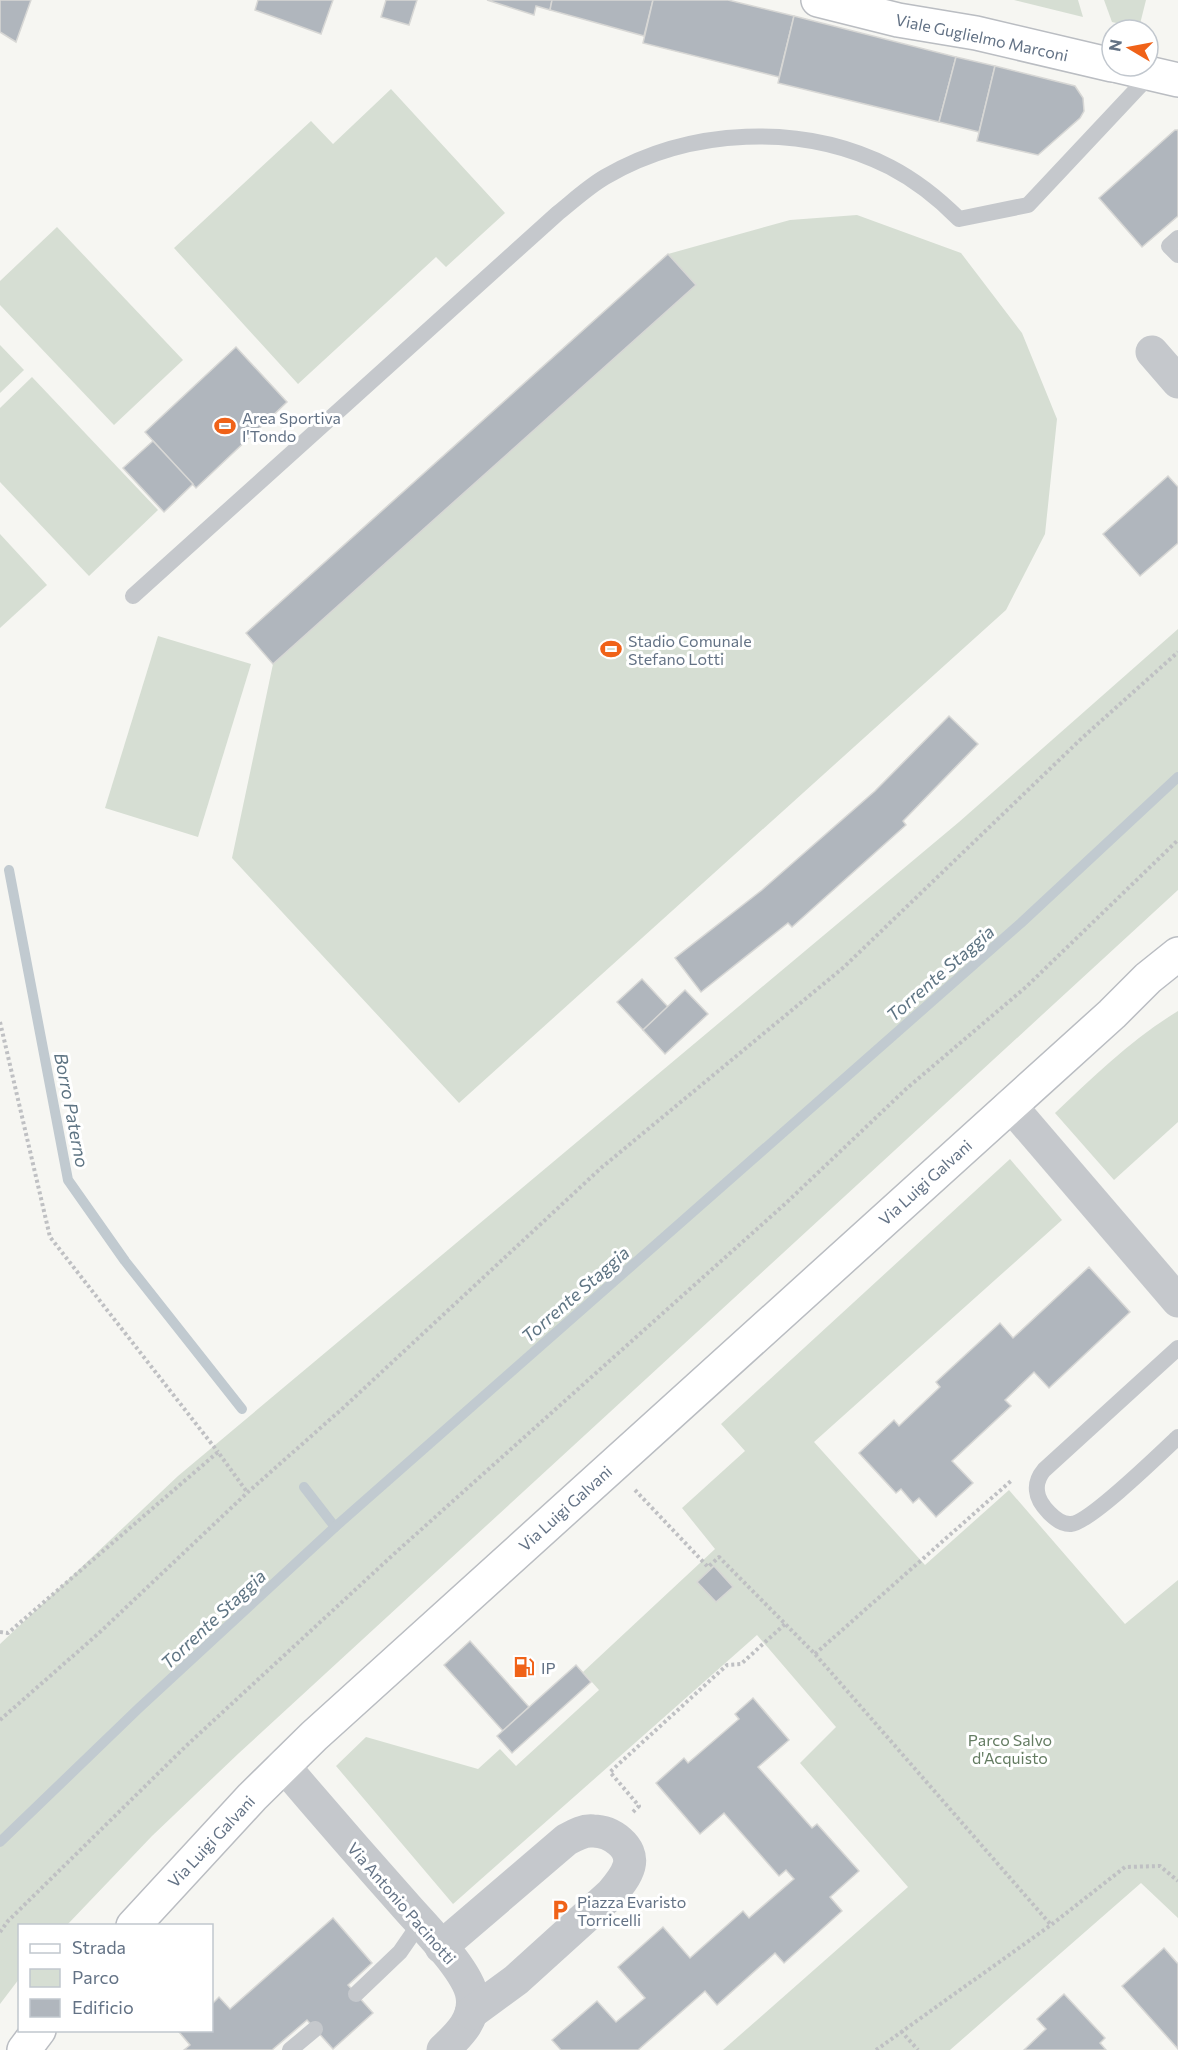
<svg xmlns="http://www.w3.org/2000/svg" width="1178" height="2050" viewBox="0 0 1178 2050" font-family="Commissioner,sans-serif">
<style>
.green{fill:#d6ded3}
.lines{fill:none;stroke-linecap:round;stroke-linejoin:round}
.stream{stroke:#c1cad0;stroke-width:10}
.building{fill:#b0b6bd;stroke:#d7d7d5;stroke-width:1.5}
.secondary-casing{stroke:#babdc2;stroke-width:36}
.path{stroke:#bfc0c3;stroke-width:4;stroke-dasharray:3 3;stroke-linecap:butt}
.lane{stroke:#c5c8cc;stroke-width:16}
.street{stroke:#c5c8cc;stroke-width:33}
.secondary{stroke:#fff;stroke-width:33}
.labels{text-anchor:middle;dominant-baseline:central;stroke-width:6;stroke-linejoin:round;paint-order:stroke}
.street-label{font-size:16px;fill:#637285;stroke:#fff}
.poi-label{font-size:16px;fill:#637285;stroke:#fff;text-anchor:start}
.park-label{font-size:16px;fill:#647c62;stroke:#fff}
.water-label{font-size:18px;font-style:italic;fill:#5e7483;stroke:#fff}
</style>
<rect width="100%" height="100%" fill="#f6f6f2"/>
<g class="green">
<polygon points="1014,0 1078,0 1083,17"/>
<polygon points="1104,0 1146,0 1139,28 1112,22"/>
<polygon points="391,89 505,213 446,267 436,257 298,384 174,248 311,121 333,144"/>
<polygon points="857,215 961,253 1022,333 1057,419 1045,534 1006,610 459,1103 232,858 273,664 246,633 668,254 790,220"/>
<polygon points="57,227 183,360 114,425 0,305 0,281"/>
<polygon points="0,345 24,370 0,393"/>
<polygon points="32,377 158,510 89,576 0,482 0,408"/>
<polygon points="0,534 47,585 0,628"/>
<polygon points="1178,629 1178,890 239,1753 152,1836 67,1925 20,1926 19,1979 0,2004 0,1644 178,1476 959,822"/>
<polygon points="158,636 251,664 198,837 105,808"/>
<path d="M1178,1011V1122L1114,1180L1055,1113C1094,1076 1132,1039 1178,1011Z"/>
<polygon points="1010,1159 1062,1220 814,1442 925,1565 1009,1490 1125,1624 1178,1580 1178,1918 1141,1883 950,2050 723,2050 908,1887 800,1763 836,1727 757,1635 453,1904 336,1766 366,1737 478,1769 500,1749 516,1766 599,1690 583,1672 715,1549 682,1508 745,1451 721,1424"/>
</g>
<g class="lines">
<g class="stream">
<polyline points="9,870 68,1180 125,1261 242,1409"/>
<polyline points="304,1487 335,1527"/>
<polyline points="0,1842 139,1708 335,1527 1021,923 1178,777"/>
</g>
</g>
<g class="building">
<polygon points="0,0 31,0 16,42 0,32"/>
<polygon points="258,0 333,0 321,34 255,10"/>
<polygon points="386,0 417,0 409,25 381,17"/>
<polygon points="487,0 552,0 550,10 536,6 534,15"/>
<polygon points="552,0 653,0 644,36 550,10"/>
<polygon points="653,0 728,0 794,16 779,77 643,43"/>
<polygon points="794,16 956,57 939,122 778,83"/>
<polygon points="956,57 995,66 979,132 939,122"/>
<polygon points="995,66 1075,86 1083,98 1084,111 1080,118 1038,155 977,141"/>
<polygon points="1175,130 1178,130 1178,216 1142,247 1099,198"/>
<polygon points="668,254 696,285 273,664 246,633"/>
<polygon points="236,347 287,402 196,488 145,432"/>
<polygon points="153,441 193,484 164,512 123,468"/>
<polygon points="1168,476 1178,487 1178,543 1140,576 1103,534"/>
<polygon points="949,716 978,744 903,821 906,825 792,927 788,923 701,992 675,958 762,890 875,791"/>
<polygon points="642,979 668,1007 643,1030 617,1002"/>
<polygon points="685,990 708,1014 665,1054 643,1030"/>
<polygon points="1089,1267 1130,1312 1049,1388 1034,1372 1005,1400 1011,1406 952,1461 973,1483 936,1517 919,1498 913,1503 901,1489 896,1493 859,1453 894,1420 899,1426 940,1387 936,1382 1000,1323 1013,1338"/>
<polygon points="714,1566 733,1587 716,1602 697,1582"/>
<polygon points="470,1641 529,1707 503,1731 444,1665"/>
<polygon points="576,1665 591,1682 512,1753 497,1736"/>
<polygon points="753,1698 789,1740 758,1767 812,1828 817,1824 859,1871 830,1897 842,1911 784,1963 775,1953 717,2005 705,1991 638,2050 561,2050 552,2040 597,2001 616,2022 645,1998 618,1967 663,1927 690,1958 743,1911 749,1918 794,1879 786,1870 779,1876 724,1813 700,1834 656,1783 684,1758 688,1763 739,1719 735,1714"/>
<polygon points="333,1918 372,1963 348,1985 373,2013 333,2049 307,2020 272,2050 184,2050 190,2045 179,2032 181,2030 212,2030 212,2004 219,1997 230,2009"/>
<polygon points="1164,1948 1178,1964 1178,2049 1122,1986"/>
<polygon points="1064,1994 1105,2038 1100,2043 1106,2050 1024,2050 1046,2029 1037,2019"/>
</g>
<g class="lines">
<defs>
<g id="secondary">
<polyline points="818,0 898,20 976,33 1112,65"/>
<polyline points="1118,66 1178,80"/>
<polyline points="133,1926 252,1797 314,1736 1112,1014 1148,978 1178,954"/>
<polyline points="24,2050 39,2030"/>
</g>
</defs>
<use href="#secondary" class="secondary-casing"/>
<g class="path">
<polyline points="0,1022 50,1237 218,1452"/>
<polyline points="635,1490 708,1567 719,1557 815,1654 1051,1925"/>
<polyline points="0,1632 8,1633 218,1452 247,1492"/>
<polyline points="815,1654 1012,1480"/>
<polyline points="0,1720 99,1633 248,1492 343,1408 601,1168 844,967 1082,738 1178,652"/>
<polyline points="633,1812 639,1806 610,1772 727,1665 741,1664 785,1624"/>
<polyline points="0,1932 8,1921 186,1746 395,1553 786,1203 906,1089 1026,987 1178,840"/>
<polyline points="901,2031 918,2050"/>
<polyline points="876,2050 1051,1925 1125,1867 1160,1866 1178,1881"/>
</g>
<g class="lane">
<polyline points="1178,238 1169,246 1178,255"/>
<path d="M133,596L558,213C573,201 588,187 605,177C689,128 802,122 890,167C915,180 939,199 959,219L1028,205L1151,74"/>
<path d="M1178,1348L1044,1470C1039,1476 1036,1483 1037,1491C1038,1504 1057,1525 1071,1524C1089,1523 1161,1453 1178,1437"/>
<polyline points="356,1994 400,1952 420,1923"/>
<polyline points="290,2050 315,2029"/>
</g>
<g class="street">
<polyline points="1152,352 1178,382"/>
<polyline points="1010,1105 1178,1301"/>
<path d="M283,1765C323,1812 363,1858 404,1904C422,1925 468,1970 472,1996C476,2019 459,2035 443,2050"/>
<path d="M441,1947L566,1840C575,1835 583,1830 593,1831C611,1831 634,1847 629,1866C626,1877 618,1886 611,1894L516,1980L471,2013"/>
</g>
<use href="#secondary" class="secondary"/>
</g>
<defs>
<symbol id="stadium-bare" viewBox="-9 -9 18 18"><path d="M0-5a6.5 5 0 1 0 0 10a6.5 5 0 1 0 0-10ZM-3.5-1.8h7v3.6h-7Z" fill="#f06218" stroke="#fff" stroke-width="2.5" paint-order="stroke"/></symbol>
<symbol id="fuel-bare" viewBox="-9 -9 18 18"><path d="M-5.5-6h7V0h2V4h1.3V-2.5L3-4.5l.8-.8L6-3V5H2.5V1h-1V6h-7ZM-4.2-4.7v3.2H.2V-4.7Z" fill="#f06218" stroke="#fff" stroke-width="2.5" paint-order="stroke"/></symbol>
<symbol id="parking-bare" viewBox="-9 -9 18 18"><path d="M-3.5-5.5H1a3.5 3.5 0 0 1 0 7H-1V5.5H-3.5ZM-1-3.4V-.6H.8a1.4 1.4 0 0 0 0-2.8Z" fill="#f06218" stroke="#fff" stroke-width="2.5" paint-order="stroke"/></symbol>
</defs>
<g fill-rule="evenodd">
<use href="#stadium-bare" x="210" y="411" width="30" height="30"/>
<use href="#stadium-bare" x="596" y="634" width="30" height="30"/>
<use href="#fuel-bare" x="509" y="1652" width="30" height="30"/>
<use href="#parking-bare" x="545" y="1895" width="30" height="30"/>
</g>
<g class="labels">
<g class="street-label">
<text transform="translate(982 37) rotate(12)">Viale Guglielmo Marconi</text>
<text transform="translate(925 1182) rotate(-42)">Via Luigi Galvani</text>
<text transform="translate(565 1508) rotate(-42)">Via Luigi Galvani</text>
<text transform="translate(211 1841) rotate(-47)">Via Luigi Galvani</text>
<text transform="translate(402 1903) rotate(49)">Via Antonio Pacinotti</text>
</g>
<g class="poi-label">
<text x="242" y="417">Area Sportiva<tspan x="242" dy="18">I'Tondo</tspan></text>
<text x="628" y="640">Stadio Comunale<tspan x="628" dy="18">Stefano Lotti</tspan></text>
<text x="541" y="1667">IP</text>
<text x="577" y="1901">Piazza Evaristo<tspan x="577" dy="18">Torricelli</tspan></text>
</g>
<g class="park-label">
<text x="1010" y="1739">Parco Salvo<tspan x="1010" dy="18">d'Acquisto</tspan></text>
</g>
<g class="water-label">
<text transform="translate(940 973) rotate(-41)">Torrente Staggia</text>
<text transform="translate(72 1110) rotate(79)">Borro Paterno</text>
<text transform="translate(575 1294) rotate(-41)">Torrente Staggia</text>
<text transform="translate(213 1619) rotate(-43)">Torrente Staggia</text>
</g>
</g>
<rect x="18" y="1924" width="195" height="108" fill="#ffffff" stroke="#c1c7ce" stroke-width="1.5"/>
<rect x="30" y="1944" width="30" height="9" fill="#ffffff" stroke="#c1c7ce" stroke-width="1.5"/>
<text x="72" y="1954" font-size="18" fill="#637285">Strada</text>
<rect x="30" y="1969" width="30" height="18" fill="#d6ded3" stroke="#c1c7ce" stroke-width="1.5"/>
<text x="72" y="1984" font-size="18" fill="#637285">Parco</text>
<rect x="30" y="1999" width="30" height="18" fill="#b0b6bd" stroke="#c1c7ce" stroke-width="1.5"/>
<text x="72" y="2014" font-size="18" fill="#637285">Edificio</text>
<g transform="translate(1130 48) rotate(280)"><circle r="28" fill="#ffffff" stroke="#c1c7ce" stroke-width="1.5"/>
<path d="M0-4.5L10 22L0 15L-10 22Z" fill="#f06218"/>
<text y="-9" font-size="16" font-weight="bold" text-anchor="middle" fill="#637285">N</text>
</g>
</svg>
